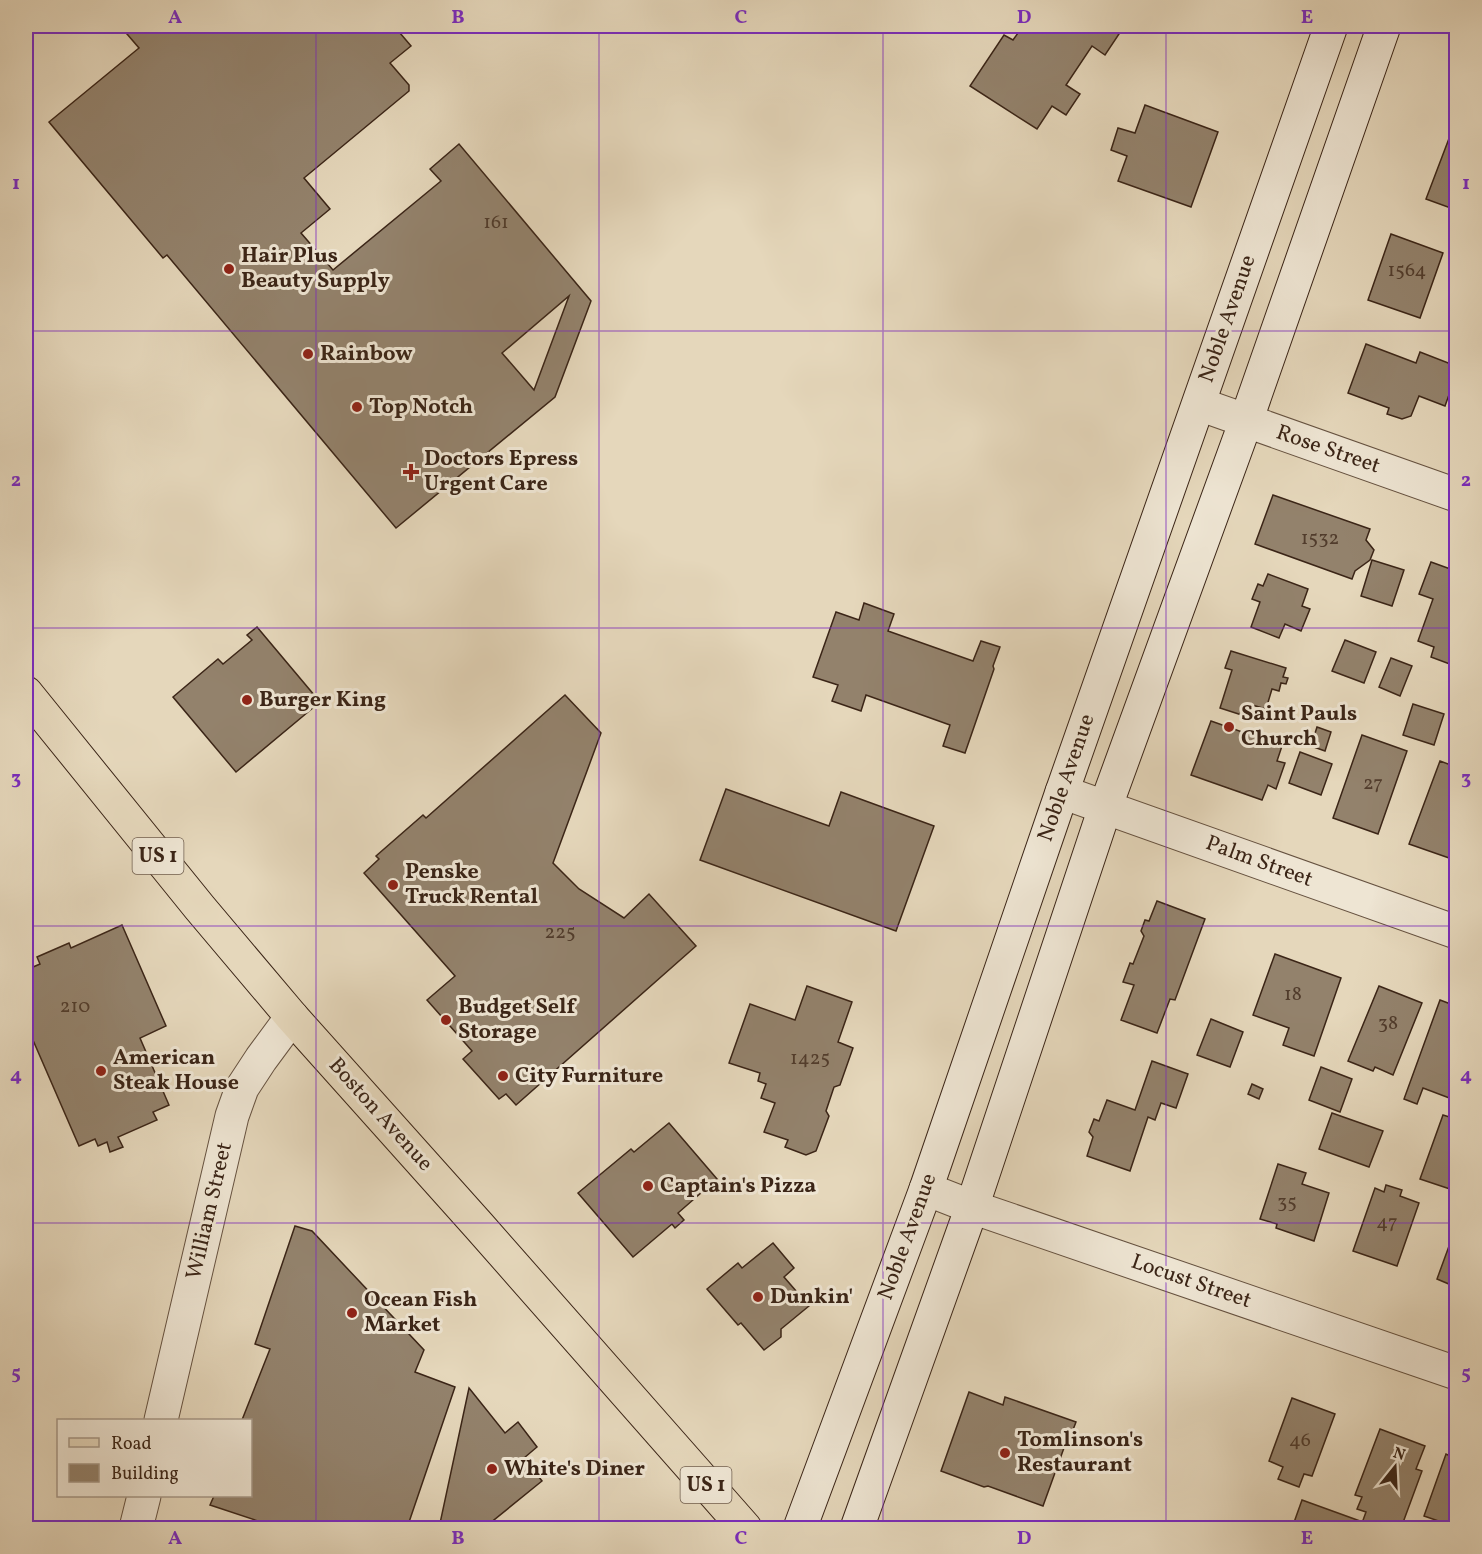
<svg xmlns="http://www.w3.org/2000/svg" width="1482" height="1554" viewBox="0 0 1482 1554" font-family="Vollkorn,serif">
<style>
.building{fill:#93826c;stroke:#3b2517;stroke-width:1.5;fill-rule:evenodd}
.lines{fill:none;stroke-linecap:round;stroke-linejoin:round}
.minor-casing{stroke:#665240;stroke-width:35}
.secondary-casing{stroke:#3b2517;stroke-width:35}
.primary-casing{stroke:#3b2517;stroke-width:35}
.minor{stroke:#eee5d3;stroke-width:33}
.secondary{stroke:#eee5d3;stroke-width:33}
.primary{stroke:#e5d7bb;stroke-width:33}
.grid{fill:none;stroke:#7b2cbf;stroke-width:1.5;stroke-opacity:0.55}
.poi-dot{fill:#8f2418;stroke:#eee5d3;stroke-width:2}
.labels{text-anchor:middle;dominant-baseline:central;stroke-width:6;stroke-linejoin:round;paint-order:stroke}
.number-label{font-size:20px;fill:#513c2c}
.shield{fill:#eee5d3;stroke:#715f4f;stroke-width:1.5}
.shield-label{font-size:21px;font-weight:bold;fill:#3b2517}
.poi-label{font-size:22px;font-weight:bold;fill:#3b2517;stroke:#eee5d3;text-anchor:start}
.street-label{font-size:22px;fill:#3b2517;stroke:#eee5d3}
.neatline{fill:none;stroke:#7b2cbf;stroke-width:2}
.grid-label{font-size:20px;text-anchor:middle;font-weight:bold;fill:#7b2cbf}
</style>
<rect width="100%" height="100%" fill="#e5d7bb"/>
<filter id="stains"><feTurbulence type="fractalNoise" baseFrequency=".00333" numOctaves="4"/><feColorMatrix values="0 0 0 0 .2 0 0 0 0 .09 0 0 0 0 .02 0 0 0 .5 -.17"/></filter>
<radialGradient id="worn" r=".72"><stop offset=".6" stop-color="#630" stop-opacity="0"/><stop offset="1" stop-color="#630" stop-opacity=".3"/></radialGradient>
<g class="building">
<path d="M122,26H394L411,46L390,63L409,85V91L304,178L330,209L301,233L333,270L441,181L430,169L459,144L591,301L555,397L396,528L167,255L163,258L49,122L139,48L121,27ZM569,296L534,390L502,353Z"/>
<polygon points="1023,26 1105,26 1119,34 1105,55 1092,46 1066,85 1080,94 1066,115 1052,106 1037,129 970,86 1004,35 1013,40"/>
<polygon points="1145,105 1218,132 1191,207 1118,181 1127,156 1111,150 1118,128 1135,133"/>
<polygon points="1453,128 1456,129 1456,210 1426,199"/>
<polygon points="1391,234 1443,253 1420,318 1368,300"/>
<polygon points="1366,344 1416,363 1420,352 1456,366 1456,375 1445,406 1419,396 1411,416 1402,419 1387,414 1389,408 1348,393"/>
<polygon points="1273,495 1370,529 1366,540 1374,550 1370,560 1355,571 1352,579 1255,544"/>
<polygon points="1372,560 1404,570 1392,606 1361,596"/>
<polygon points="1431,562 1456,571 1456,660 1455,666 1431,657 1434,647 1418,641 1433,599 1419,594"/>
<polygon points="1268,574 1308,589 1302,606 1310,609 1301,631 1285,624 1279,638 1251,627 1260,602 1252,599 1258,584 1263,586"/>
<polygon points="864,603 894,614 888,631 973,661 981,641 1000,647 993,666 994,669 965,753 943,746 950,725 866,695 861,711 832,701 838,685 813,677 836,612 859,620"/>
<polygon points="257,627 320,702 236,772 173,697 218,659 223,664 252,640 247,635"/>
<polygon points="1345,640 1376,652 1364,683 1332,671"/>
<polygon points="1231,651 1286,668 1283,677 1288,678 1286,684 1281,683 1279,691 1272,689 1266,709 1252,705 1248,717 1220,708 1232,670 1225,668"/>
<polygon points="1391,658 1412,666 1400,696 1379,687"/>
<polygon points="565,695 601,733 553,863 579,889 624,918 649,894 696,946 516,1105 506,1094 499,1099 463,1059 472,1051 427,1000 455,976 364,873 379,859 376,856 423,815 426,818"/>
<polygon points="1413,704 1444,714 1434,745 1403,735"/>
<polygon points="1211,721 1282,746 1277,761 1285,763 1276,789 1268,785 1262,800 1191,775"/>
<polygon points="1317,727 1331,732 1325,751 1311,746"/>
<polygon points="1362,735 1407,751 1378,834 1333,818"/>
<polygon points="1300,752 1332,764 1321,795 1289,783"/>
<polygon points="1440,761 1456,767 1456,766 1456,846 1452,859 1409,844"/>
<polygon points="726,789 829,826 841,792 934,826 896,931 700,860"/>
<polygon points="1157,901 1205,919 1175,1000 1170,999 1157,1033 1121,1020 1134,985 1123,982 1130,963 1133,964 1144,936 1141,931 1145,920 1149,921"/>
<polygon points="122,925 166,1026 140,1038 169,1105 153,1112 157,1120 118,1137 123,1147 110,1152 107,1142 98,1146 95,1139 79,1146 26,1024 26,970 40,964 37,957 69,943 71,948"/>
<polygon points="1275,954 1341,978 1314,1056 1283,1045 1289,1028 1253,1015"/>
<polygon points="807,986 852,1002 838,1042 853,1048 840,1085 834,1087 826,1111 829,1116 816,1151 806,1155 785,1147 788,1140 764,1132 775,1103 761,1098 766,1084 758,1081 760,1073 729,1063 750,1004 795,1020"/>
<polygon points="1379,986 1422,1003 1393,1075 1375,1067 1373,1071 1348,1061"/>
<polygon points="1440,1000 1456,1006 1456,1088 1452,1099 1423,1088 1417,1104 1404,1099"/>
<polygon points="1211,1019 1243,1032 1230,1067 1197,1055"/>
<polygon points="1152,1061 1188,1074 1176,1108 1161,1103 1155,1120 1148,1117 1130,1171 1087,1156 1093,1137 1089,1132 1094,1119 1099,1121 1107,1100 1135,1110"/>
<polygon points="1321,1067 1352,1079 1340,1112 1309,1100"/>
<polygon points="1252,1084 1263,1089 1259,1099 1248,1094"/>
<polygon points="1332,1113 1383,1131 1369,1167 1319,1149"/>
<polygon points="1443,1115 1456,1119 1456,1171 1450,1189 1420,1179"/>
<polygon points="669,1123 717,1179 678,1213 684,1220 675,1228 672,1224 633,1257 578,1193 631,1149 634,1152"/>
<polygon points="1278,1164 1306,1173 1302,1184 1329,1193 1314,1241 1276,1228 1277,1224 1260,1219"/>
<polygon points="1386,1185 1402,1190 1400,1196 1419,1203 1397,1266 1353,1251 1375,1188 1384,1192"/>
<polygon points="295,1226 312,1231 424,1350 415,1372 455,1387 407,1528 259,1528 261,1522 210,1505 214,1496 250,1496 250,1420 242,1420 270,1349 255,1344"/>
<polygon points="1456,1227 1456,1287 1437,1279"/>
<polygon points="773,1243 794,1268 784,1277 809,1306 781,1329 781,1337 764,1350 741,1323 738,1325 707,1289 738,1263 742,1268"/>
<polygon points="469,1388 505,1433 518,1422 537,1447 524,1458 542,1481 484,1528 439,1528"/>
<polygon points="969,1392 1003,1405 1005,1397 1076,1422 1071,1435 1069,1434 1043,1506 988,1486 984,1487 941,1471"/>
<polygon points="1292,1398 1335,1414 1312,1476 1304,1474 1299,1487 1278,1479 1283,1467 1269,1461"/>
<polygon points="1380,1429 1425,1446 1416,1469 1422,1471 1401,1528 1376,1528 1362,1523 1366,1512 1357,1509 1362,1497 1355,1495"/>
<polygon points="1454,1450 1456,1451 1456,1527 1424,1516 1446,1454 1452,1457"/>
<polygon points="1302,1500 1360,1521 1357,1528 1292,1528"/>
</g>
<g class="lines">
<defs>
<g id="minor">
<polyline points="1199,404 1456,495"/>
<polyline points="1062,792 1456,932"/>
<polyline points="926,1189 972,1207 1456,1373"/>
<polyline points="161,1420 232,1116 242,1088 261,1059 292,1017"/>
<polyline points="136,1528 144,1496"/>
</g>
<g id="secondary">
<polyline points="800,1528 926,1189 1062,792 1331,26"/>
<polyline points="857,1528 972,1207 1105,808 1246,421 1384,26"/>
</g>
<polyline id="primary" points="26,693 200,908 292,1017 479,1226 745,1528"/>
</defs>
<use href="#minor" class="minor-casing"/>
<use href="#secondary" class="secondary-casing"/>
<use href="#primary" class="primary-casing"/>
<use href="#minor" class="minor"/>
<use href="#secondary" class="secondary"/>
<use href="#primary" class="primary"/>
</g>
<path class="grid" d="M316,26V1528M599,26V1528M883,26V1528M1166,26V1528M26,331H1456M26,628H1456M26,926H1456M26,1223H1456"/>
<g class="poi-dot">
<circle cx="229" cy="269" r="6"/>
<circle cx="308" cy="354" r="6"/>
<circle cx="357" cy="407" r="6"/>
<path d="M408 463h6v6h6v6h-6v6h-6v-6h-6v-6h6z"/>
<circle cx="247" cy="700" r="6"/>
<circle cx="1229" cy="727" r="6"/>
<circle cx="393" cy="885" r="6"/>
<circle cx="446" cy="1020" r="6"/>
<circle cx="101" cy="1071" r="6"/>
<circle cx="503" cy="1076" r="6"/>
<circle cx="648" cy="1186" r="6"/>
<circle cx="758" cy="1297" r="6"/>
<circle cx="352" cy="1313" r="6"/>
<circle cx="1005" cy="1453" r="6"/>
<circle cx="492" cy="1469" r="6"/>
</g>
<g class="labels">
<g class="number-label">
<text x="496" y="223">161</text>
<text x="1407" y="271">1564</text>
<text x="1320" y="539">1532</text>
<text x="1373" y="784">27</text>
<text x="560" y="933">225</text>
<text x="1293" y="995">18</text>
<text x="75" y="1007">210</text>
<text x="1388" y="1024">38</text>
<text x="810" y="1059">1425</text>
<text x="1287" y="1203">35</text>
<text x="1387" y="1223">47</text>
<text x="1300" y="1441">46</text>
</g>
<g class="shield">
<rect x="132.5" y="838" width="51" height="36" rx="4.5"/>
<rect x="680.5" y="1467" width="51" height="36" rx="4.5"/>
</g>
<g class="shield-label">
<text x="158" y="856">US 1</text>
<text x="706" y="1485">US 1</text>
</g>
<g class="poi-label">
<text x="241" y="256">Hair Plus<tspan x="241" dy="25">Beauty Supply</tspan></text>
<text x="320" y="354">Rainbow</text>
<text x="369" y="407">Top Notch</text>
<text x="424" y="459">Doctors Epress<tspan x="424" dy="25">Urgent Care</tspan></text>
<text x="259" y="700">Burger King</text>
<text x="1241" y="714">Saint Pauls<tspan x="1241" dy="25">Church</tspan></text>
<text x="405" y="872">Penske<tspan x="405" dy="25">Truck Rental</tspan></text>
<text x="458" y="1007">Budget Self<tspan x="458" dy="25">Storage</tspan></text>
<text x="113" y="1058">American<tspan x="113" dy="25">Steak House</tspan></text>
<text x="515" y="1076">City Furniture</text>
<text x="660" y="1186">Captain's Pizza</text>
<text x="770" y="1297">Dunkin'</text>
<text x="364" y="1300">Ocean Fish<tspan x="364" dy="25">Market</tspan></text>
<text x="1017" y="1440">Tomlinson's<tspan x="1017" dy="25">Restaurant</tspan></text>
<text x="504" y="1469">White's Diner</text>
</g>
<g class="street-label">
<text transform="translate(1228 319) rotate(-71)">Noble Avenue</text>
<text transform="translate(1328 450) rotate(19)">Rose Street</text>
<text transform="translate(1067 778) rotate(-71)">Noble Avenue</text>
<text transform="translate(1259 862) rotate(20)">Palm Street</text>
<text transform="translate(380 1115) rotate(48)">Boston Avenue</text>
<text transform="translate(210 1211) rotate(-77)">William Street</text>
<text transform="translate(908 1237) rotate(-70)">Noble Avenue</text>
<text transform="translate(1191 1282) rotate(19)">Locust Street</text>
</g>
</g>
<rect width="1482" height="1554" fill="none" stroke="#e5d7bb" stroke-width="66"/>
<rect x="57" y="1419" width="195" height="78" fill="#eee5d3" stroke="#a69888" stroke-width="1.5"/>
<rect x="69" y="1438" width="30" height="9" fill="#e5d7bb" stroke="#a69888" stroke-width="1.5"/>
<text x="111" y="1449" font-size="18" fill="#3b2517">Road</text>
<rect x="69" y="1464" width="30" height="18" fill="#93826c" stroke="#a69888" stroke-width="1.5"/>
<text x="111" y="1479" font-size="18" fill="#3b2517">Building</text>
<g transform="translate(1395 1467) rotate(18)" stroke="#eee5d3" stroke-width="4.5" paint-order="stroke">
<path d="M0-4.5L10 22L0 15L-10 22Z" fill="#3b2517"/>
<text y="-9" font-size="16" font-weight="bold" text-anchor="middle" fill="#3b2517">N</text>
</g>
<rect x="33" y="33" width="1416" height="1488" class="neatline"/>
<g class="grid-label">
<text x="175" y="23">A</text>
<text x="458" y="23">B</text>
<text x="741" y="23">C</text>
<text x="1024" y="23">D</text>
<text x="1307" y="23">E</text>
<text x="16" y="189">1</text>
<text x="1466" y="189">1</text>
<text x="16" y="486">2</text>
<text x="1466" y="486">2</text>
<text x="16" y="784">3</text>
<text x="1466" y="784">3</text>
<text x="16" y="1081">4</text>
<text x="1466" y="1081">4</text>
<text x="16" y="1379">5</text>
<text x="1466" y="1379">5</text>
<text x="175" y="1544">A</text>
<text x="458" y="1544">B</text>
<text x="741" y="1544">C</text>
<text x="1024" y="1544">D</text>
<text x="1307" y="1544">E</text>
</g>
<rect width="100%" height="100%" filter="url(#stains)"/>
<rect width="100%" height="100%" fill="url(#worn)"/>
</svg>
